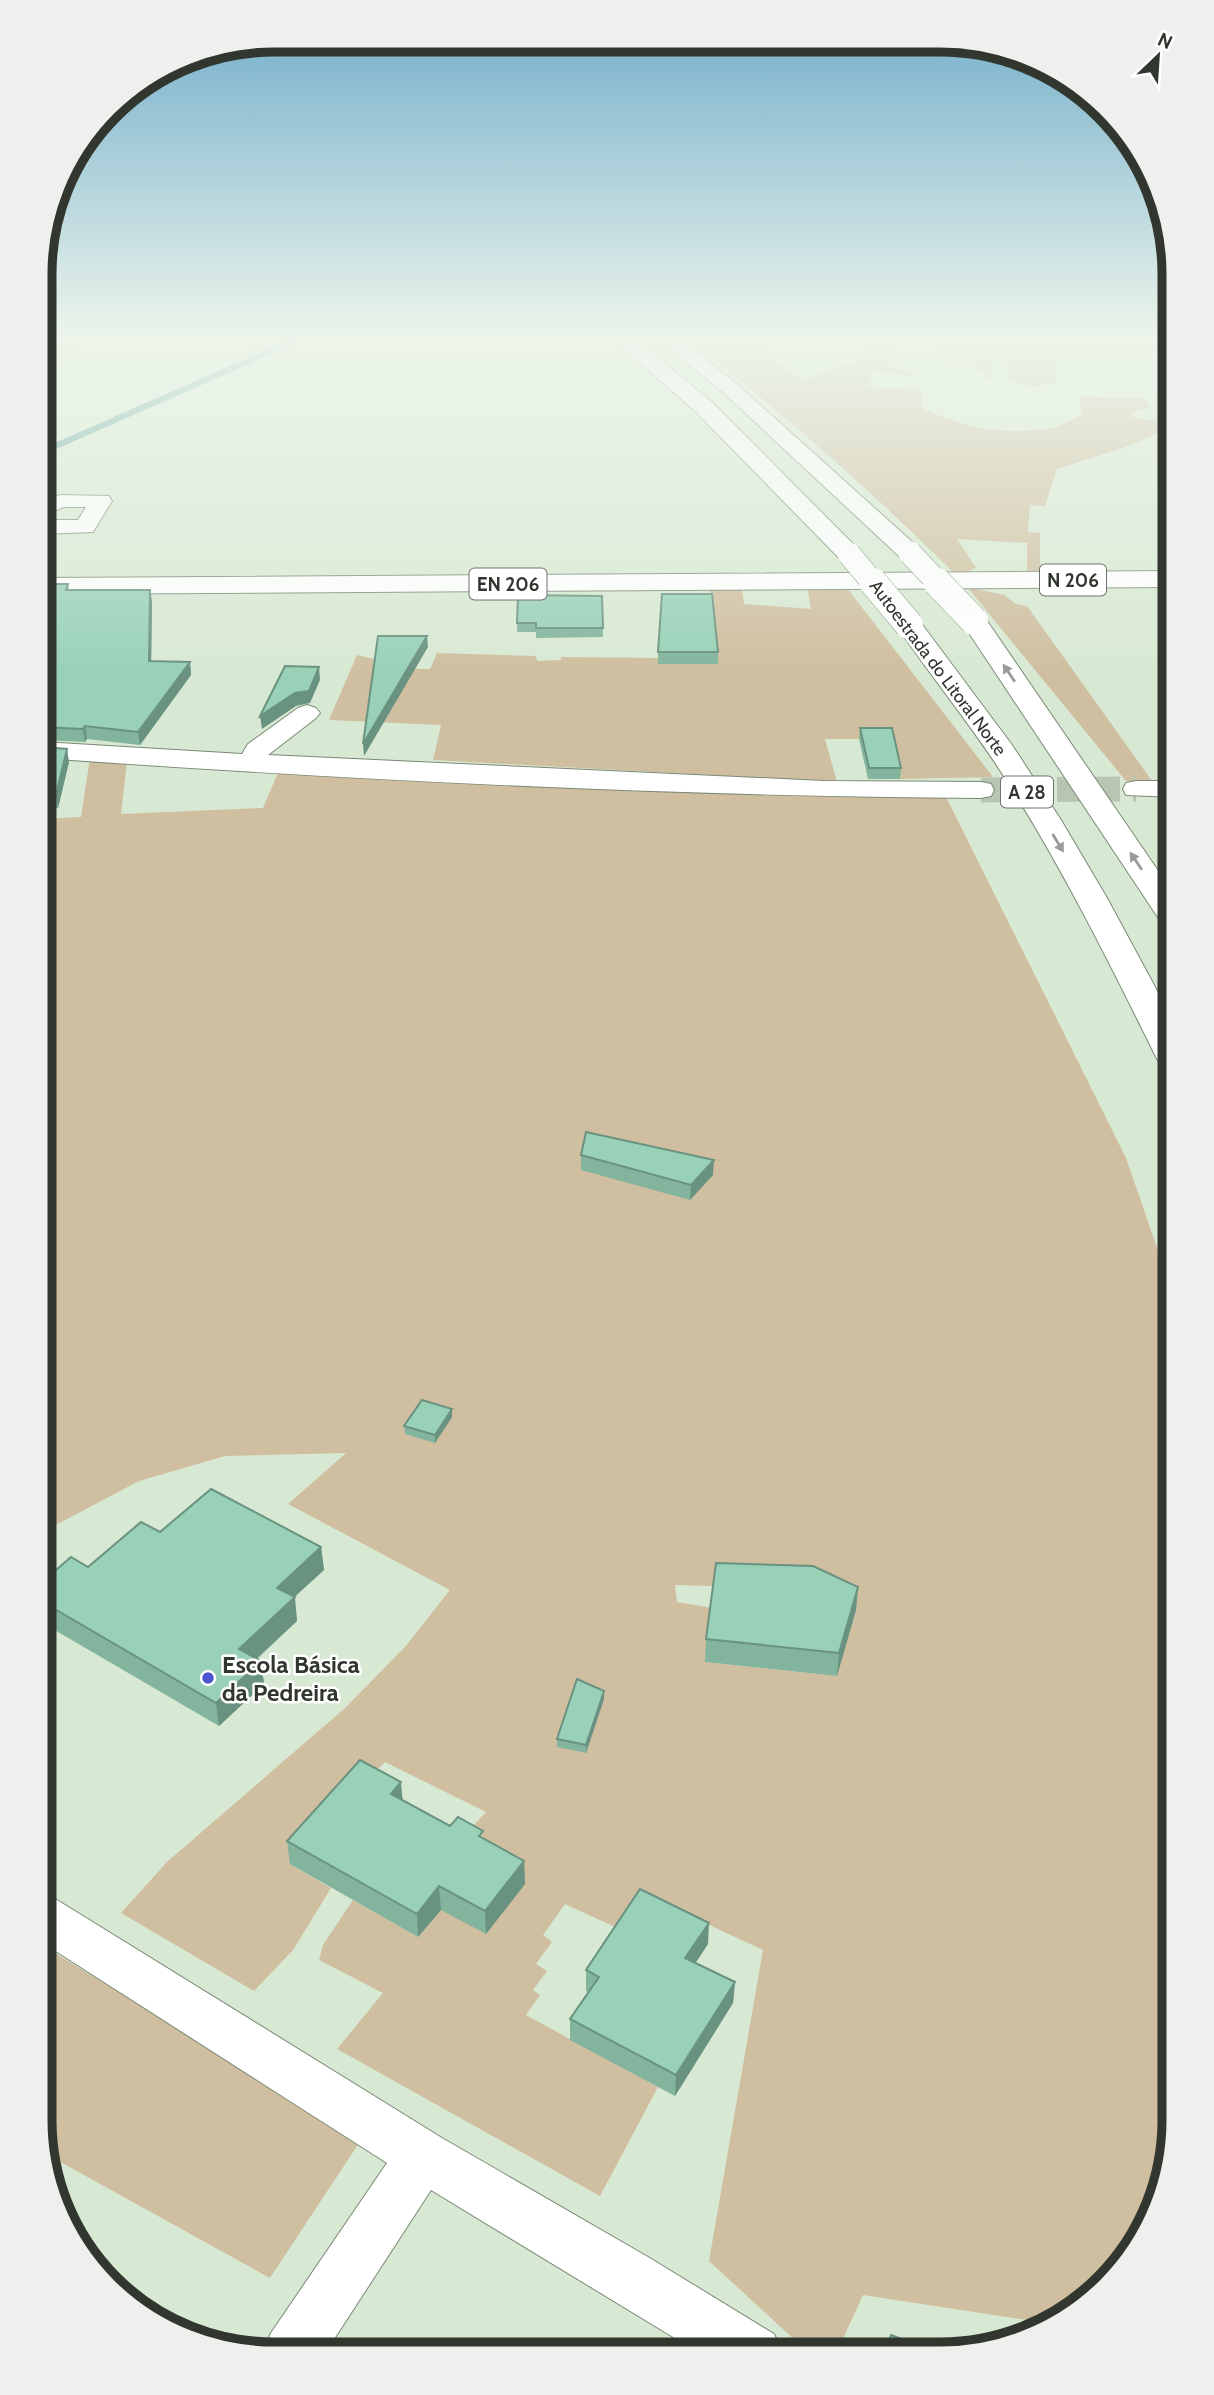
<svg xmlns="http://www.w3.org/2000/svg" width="1214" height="2395" viewBox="0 0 1214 2395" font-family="Cabin,sans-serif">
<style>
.green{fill:#cfbe9f;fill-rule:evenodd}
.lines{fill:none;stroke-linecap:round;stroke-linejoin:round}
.stream{stroke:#5ba09d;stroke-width:6}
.street-tunnel{stroke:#b7c5b2;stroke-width:25;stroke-dasharray:25 13;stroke-linecap:butt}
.street-casing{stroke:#7a8975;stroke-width:2}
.primary-casing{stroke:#7a8975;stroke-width:2}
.highway-casing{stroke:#7a8975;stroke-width:2}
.street{fill:#fff;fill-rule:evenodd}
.primary{fill:#fff;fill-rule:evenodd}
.highway{fill:#fff;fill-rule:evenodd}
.highway-bridge-far1-casing{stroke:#7a8975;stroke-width:24;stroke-linecap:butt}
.highway-bridge-casing{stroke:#7a8975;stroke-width:29;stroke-linecap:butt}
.highway-bridge-far1{stroke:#fff;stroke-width:23}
.highway-bridge{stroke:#fff;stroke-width:28}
.wall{fill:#83b49d}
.shaded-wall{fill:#6a9280}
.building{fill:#98d1b7;stroke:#6a9280;stroke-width:2}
.oneway{fill:#989b97}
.poi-dot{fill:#4c56cc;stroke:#fff;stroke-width:2.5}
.labels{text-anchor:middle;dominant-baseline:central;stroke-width:5;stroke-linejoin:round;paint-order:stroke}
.far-street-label{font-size:18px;fill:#31372f;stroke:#fff}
.shield{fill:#fff;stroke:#6f736d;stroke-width:2}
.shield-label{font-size:19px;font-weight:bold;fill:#31372f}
.near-poi-label{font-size:24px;font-weight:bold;fill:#31372f;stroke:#fff;text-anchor:start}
.rim{fill:none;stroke:#31372f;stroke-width:9}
</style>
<rect width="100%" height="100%" fill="#d8e9d3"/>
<g class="green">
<path d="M691,340H744L803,380L864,358L867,340H893L890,366L914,372V376L873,371L869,387L915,389L922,393V408C963,428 1006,436 1052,428C1062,426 1073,419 1082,415L1079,396L1142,399L1148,402L1150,407L1133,412L1131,416L1145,420L1174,417V426L1123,448L1057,469L1045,506L1030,505L1028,532L1040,533V574L1027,575V543L957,539L976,568L957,576C873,492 784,415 691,340Z"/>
<polygon points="937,340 993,340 991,377 984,380 985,371 976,371 977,361 950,360 951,349 936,348"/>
<path d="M1006,340H1018L1055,362L1057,380C1045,389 1021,387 1008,379Z"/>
<polygon points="1031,340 1174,340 1174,374 1170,352 1114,352 1115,360 1061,357"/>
<polygon points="807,587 847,588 993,777 900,779 890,739 825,739 837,782 433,760 441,725 329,720 357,655 415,669 430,669 437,653 536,656 537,661 561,660 561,657 659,658 717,664 710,588 742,588 744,604 811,609"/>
<polygon points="967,587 1004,595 1016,604 1027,606 1152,781 1126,781"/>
<path d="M90,758L127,761L121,814L263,808L280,768L946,797L1126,1158L1173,1294V2136C1168,2160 1165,2187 1156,2210C1139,2253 1094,2303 1053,2324L863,2295L836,2354H810L709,2261L763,1950L639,1892L615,1927L565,1904L543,1935L552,1942L536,1964L547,1971L533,1990L540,1995L526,2015L658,2087L600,2196L337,2049L383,1993L319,1960L323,1945L353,1900L418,1937L441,1910L459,1841L486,1812L385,1762L363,1784L290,1864L331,1888L293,1950L254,1991L121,1913L167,1862L345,1708L405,1647L450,1590L288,1504L346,1453L225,1456L139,1481L50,1528L41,1536L42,819L81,817ZM675,1585L811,1589L837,1676L705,1662L712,1608L677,1602Z"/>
<polygon points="40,1944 361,2140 270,2278 46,2154 40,2121"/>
</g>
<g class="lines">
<polyline class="stream" points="42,452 296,340"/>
<polyline class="street-tunnel" points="981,790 1136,789"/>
<defs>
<g id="street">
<polygon points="42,340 79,340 76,344 42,350"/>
<polygon points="60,495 109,496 112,501 93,532 42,534 42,520 78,520 86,507 64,507 42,516 42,502"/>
<path d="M307,705L316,708L320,713L316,718L268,755L824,781L981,782L991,784L994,790L991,796L981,798C668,796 354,780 42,758V742L242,754L248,744L298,708Z"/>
<polygon points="1136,781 1174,781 1174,797 1126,795 1123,789 1126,783"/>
<polygon points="40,1894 57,1900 442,2138 648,2257 774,2334 783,2354 701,2354 431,2190 325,2353 262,2353 271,2333 387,2163 40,1941"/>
</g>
<polygon id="primary" points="1174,571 1174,587 42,594 42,578"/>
<g id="highway">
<polygon points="614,340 636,340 712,402 858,549 861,554 858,559 849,561 840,559 696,412"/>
<polygon points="659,340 682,340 739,386 919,548 922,553 919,558 910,560 901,558 725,394"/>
<polygon points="974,613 983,615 1174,894 1174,928 1163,925 961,621 965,615"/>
<path d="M909,617L918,619L1012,745L1061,820L1107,898L1174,1022V1068L1161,1065L1156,1057C1110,964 1063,869 1007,781C973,727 932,678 896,625L900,619Z"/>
</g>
</defs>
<use href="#street" class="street-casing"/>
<use href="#primary" class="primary-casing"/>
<use href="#highway" class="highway-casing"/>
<use href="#street" class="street"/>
<use href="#primary" class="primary"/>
<use href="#highway" class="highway"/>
<defs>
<g id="highway-bridge-far1">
<polyline points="910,553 939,584"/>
<polyline points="849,554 874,584"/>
</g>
<g id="highway-bridge">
<polyline points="873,582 909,625"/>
<polyline points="937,582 974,621"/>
</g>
</defs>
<use href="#highway-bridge-far1" class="highway-bridge-far1-casing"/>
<use href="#highway-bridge" class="highway-bridge-casing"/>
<use href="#highway-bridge-far1" class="highway-bridge-far1"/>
<use href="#highway-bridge" class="highway-bridge"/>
</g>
<g class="wall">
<polygon points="42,584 68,584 69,590 150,590 152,602 151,661 190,662 191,675 140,745 87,739 85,742 42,740"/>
<polygon points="602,596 603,637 536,638 536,632 517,632 517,623"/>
<rect x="658" y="652" width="60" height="12"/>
<polygon points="860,728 901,768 900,779 868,779 859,739"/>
<polygon points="42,747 69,762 58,808 42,809"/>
<polygon points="581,1155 713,1175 690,1200 581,1170"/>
<polygon points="452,1409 452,1417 435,1443 405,1434 404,1426"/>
<polygon points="160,1532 321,1547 324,1570 294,1597 297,1621 257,1659 261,1661 264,1684 219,1726 41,1622 41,1583 88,1567"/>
<polygon points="858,1587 856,1610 837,1676 705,1662 706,1639"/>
<polygon points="604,1699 586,1753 557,1747 557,1739"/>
<polygon points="403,1800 450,1826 484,1839 524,1861 525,1884 486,1934 441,1910 418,1937 290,1864 287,1841"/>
<polygon points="708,1944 695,1963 735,1982 733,2003 675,2096 570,2040 570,2019 588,1992 586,1991 586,1970"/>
</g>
<g class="shaded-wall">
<polygon points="150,590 152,602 151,673 149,661"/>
<polygon points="427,636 428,647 364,756 363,744"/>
<polygon points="190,662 191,675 140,745 138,732"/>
<polygon points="319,667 320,680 310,703 296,706 262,729 260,716"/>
<polygon points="85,726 87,739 85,742 83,729"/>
<polygon points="67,749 69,762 58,808 56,795"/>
<polygon points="714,1160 713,1175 690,1200 691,1185"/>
<polygon points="452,1409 452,1417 435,1443 435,1435"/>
<polygon points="321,1547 324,1570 279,1611 277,1588"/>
<polygon points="858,1587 856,1610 837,1676 839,1653"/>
<polygon points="295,1597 297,1621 242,1672 239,1649"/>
<polygon points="261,1661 264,1684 219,1726 216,1703"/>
<polygon points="604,1691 604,1699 586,1753 586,1745"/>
<polygon points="401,1782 403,1805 391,1794"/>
<polygon points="524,1861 525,1884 486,1934 485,1911"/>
<polygon points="439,1886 441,1910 418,1937 417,1914"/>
<polygon points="709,1923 708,1944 685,1979 685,1958"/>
<polygon points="735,1982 733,2003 675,2096 676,2075"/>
</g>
<g class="building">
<polygon points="42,584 68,584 66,590 150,590 149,661 190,662 138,732 85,726 83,729 42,727"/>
<polygon points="662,594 712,594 718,652 658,652"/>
<polygon points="518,595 602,596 603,628 536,628 536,623 517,623"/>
<polygon points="378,636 427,636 363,744"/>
<polygon points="285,666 319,667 309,691 295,693 260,716"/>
<polygon points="860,728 892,728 901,768 869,768"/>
<polygon points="42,747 67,749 56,795 42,795"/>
<polygon points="586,1132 714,1160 691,1185 581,1155"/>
<polygon points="422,1400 452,1409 435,1435 404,1426"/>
<polygon points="211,1489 321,1547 277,1588 295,1597 239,1649 261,1661 216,1703 41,1601 41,1583 71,1557 88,1567 141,1522 160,1532"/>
<polygon points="716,1563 813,1566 858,1587 839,1653 706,1639"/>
<polygon points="577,1679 604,1691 586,1745 557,1739"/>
<polygon points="360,1760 401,1782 391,1794 450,1826 458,1817 483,1831 479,1836 524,1861 485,1911 439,1886 417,1914 287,1841"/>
<polygon points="640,1889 709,1923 685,1958 735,1982 676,2075 570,2019 599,1977 586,1970"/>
<polygon points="891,2335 942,2354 885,2355"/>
</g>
<defs><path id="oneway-solid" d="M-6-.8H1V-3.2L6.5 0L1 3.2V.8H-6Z" transform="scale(1.75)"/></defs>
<g class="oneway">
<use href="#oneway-solid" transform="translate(1009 673) rotate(-124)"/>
<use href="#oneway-solid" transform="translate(1058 843) rotate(59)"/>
<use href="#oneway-solid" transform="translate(1136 861) rotate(-124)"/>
</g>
<linearGradient id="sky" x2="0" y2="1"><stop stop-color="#6facca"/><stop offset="0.5" stop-color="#edf5eb"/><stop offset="1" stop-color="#edf5eb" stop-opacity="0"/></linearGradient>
<rect width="1214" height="675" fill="url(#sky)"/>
<circle class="poi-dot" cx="208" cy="1678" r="7"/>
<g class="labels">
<g class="far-street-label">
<text transform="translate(938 668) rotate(53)">Autoestrada do Litoral Norte</text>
</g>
<g class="shield">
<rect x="1040" y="564.5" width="66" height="31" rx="5"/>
<rect x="469.5" y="568.5" width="77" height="31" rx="5"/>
<rect x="1001" y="776.5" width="52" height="31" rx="5"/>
</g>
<g class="shield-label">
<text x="1073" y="580">N 206</text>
<text x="508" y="584">EN 206</text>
<text x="1027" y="792">A 28</text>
</g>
<g class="near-poi-label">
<text x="222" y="1664">Escola Básica<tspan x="222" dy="28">da Pedreira</tspan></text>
</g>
</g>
<path d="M0 0H1214V2395H0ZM274 52H940A222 222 0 0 1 1162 274V2120A222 222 0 0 1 940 2342H274A222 222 0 0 1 52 2120V274A222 222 0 0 1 274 52Z" fill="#efefee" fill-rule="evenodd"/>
<path class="rim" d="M274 52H940A222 222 0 0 1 1162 274V2120A222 222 0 0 1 940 2342H274A222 222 0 0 1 52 2120V274A222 222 0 0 1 274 52Z"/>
<g transform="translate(1158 56) rotate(25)" stroke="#ffffff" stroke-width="5" paint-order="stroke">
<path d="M0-5L12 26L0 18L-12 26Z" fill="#31372f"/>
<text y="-10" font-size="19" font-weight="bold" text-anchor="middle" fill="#31372f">N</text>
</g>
</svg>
